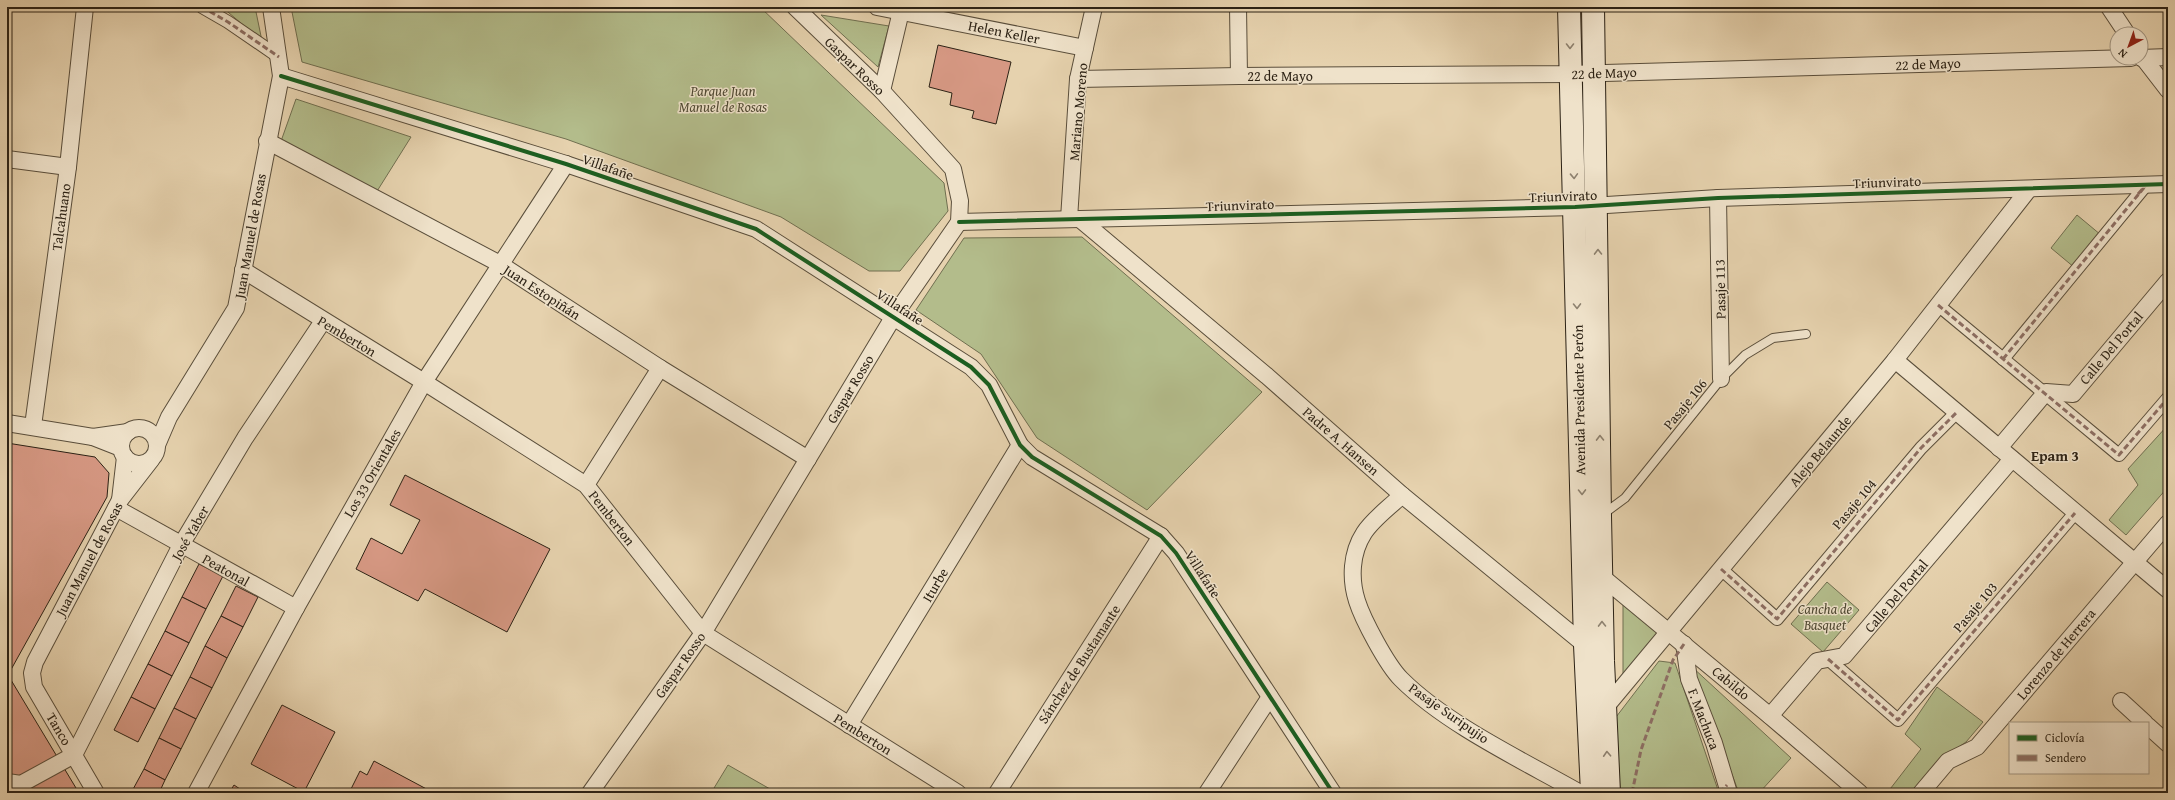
<svg xmlns="http://www.w3.org/2000/svg" width="2175" height="800" viewBox="0 0 2175 800" font-family="'Gentium Book Plus',serif">
<style>
.green{fill:#b3bc8b;stroke:#706f50}
.building{fill:#d69883;stroke:#2c2215}
.lines{fill:none;stroke-linecap:round;stroke-linejoin:round}
.service-casing{stroke:#5a4e3b;stroke-width:10}
.pedestrian-casing{stroke:#5a4e3b;stroke-width:14}
.minor-casing{stroke:#5a4e3b;stroke-width:18}
.secondary-casing{stroke:#2c2215;stroke-width:24}
.service{stroke:#efe2ca;stroke-width:8}
.pedestrian{stroke:#efe2ca;stroke-width:12}
.minor{stroke:#efe2ca;stroke-width:16}
.secondary{stroke:#efe2ca;stroke-width:22}
.quiet{stroke:#8d6e63;stroke-width:3;stroke-dasharray:6 3;stroke-linecap:butt}
.cycleway-casing{stroke:#efe2ca;stroke-width:6}
.cycleway{stroke:#1b5e20;stroke-width:4}
.oneway{stroke:#8e8270}
.labels{text-anchor:middle;dominant-baseline:central;stroke-width:3;stroke-linejoin:round;paint-order:stroke}
.street-label{font-size:14px;fill:#2c2215;stroke:#efe2ca}
.park-label{font-size:14px;font-style:italic;fill:#4e4832;stroke:#efe2ca}
.neighbourhood-label{font-size:15px;font-weight:bold;fill:#2c2215;stroke:#efe2ca}
</style>
<rect width="100%" height="100%" fill="#e6d2ae"/>
<filter id="stains"><feTurbulence type="fractalNoise" baseFrequency=".005" numOctaves="4"/><feColorMatrix values="0 0 0 0 .2 0 0 0 0 .09 0 0 0 0 .02 0 0 0 .5 -.17"/></filter>
<radialGradient id="worn" r=".72"><stop offset=".6" stop-color="#630" stop-opacity="0"/><stop offset="1" stop-color="#630" stop-opacity=".3"/></radialGradient>
<g class="green">
<polygon points="222,7 255,7 262,41"/>
<polygon points="291,7 760,7 944,183 948,211 900,271 869,271 781,217 566,139 302,62"/>
<polygon points="821,15 889,26 878,67"/>
<polygon points="296,99 411,137 374,196 280,144"/>
<polygon points="2077,215 2101,235 2075,268 2051,248"/>
<polygon points="1082,237 1262,392 1147,510 1037,438 981,354 916,310 964,238"/>
<polygon points="2168,425 2168,487 2126,535 2109,520 2138,485 2128,469"/>
<polygon points="1827,582 1859,610 1823,652 1791,624"/>
<polygon points="1623,600 1661,632 1623,678"/>
<polygon points="1659,661 1675,663 1719,793 1616,793 1613,721"/>
<polygon points="1691,666 1791,758 1759,793 1739,793"/>
<polygon points="1937,687 1983,722 1966,742 1941,759 1913,793 1887,793 1921,749 1905,734"/>
<polygon points="728,765 777,793 711,793"/>
</g>
<g class="building">
<polygon points="938,45 1011,62 996,124 972,118 974,111 950,105 952,93 929,87"/>
<polygon points="7,443 95,457 109,473 107,497 8,675 79,793 7,793"/>
<polygon points="405,475 550,549 507,632 425,589 418,601 356,569 371,538 402,554 420,520 390,505"/>
<polygon points="199,564 223,576 206,609 182,597"/>
<polygon points="236,586 258,597 243,627 221,616"/>
<polygon points="182,597 206,609 189,643 165,631"/>
<polygon points="221,616 243,627 227,658 205,646"/>
<polygon points="165,631 189,643 172,676 148,664"/>
<polygon points="205,646 227,658 212,688 190,677"/>
<polygon points="148,664 172,676 155,709 131,697"/>
<polygon points="190,677 212,688 196,719 174,708"/>
<polygon points="131,697 155,709 138,742 114,730"/>
<polygon points="282,705 335,732 304,792 251,764"/>
<polygon points="174,708 196,719 181,749 159,738"/>
<polygon points="159,738 181,749 165,780 144,769"/>
<polygon points="374,761 434,793 349,793 360,771 367,775"/>
<polygon points="144,769 165,780 159,793 131,793"/>
<polygon points="234,785 246,793 229,793"/>
</g>
<g class="lines">
<defs>
<polyline id="service" points="1602,515 1625,498 1721,379 1745,355 1773,338 1806,334"/>
<g id="pedestrian">
<polyline points="202,7 228,22 279,57"/>
<polyline points="1938,305 2119,455 2168,398"/>
<polyline points="2003,359 2147,184 2137,195"/>
<polyline points="1721,569 1777,619 1921,448 1957,412"/>
<polyline points="1828,659 1898,720 2075,513"/>
</g>
<g id="minor">
<polyline points="877,7 1085,48"/>
<polyline points="1238,7 1239,76"/>
<polyline points="2109,7 2127,34"/>
<polyline points="2141,55 2168,90"/>
<polyline points="2141,58 2168,57"/>
<polyline points="281,76 566,164 756,229 971,367 989,385 1020,445 1032,457 1161,536 1176,553 1333,793"/>
<polyline points="1078,79 1239,76 1570,74 2131,58"/>
<polyline points="882,91 902,7"/>
<polyline points="267,141 500,264 660,368 808,459"/>
<polyline points="7,159 68,167"/>
<polyline points="1718,198 1721,379"/>
<polyline points="1069,219 1078,79 1094,7"/>
<polyline points="1081,220 1267,376 1402,495 1590,649"/>
<polyline points="959,222 1575,207 1718,198 2168,184"/>
<polyline points="243,270 424,382 586,485 703,633 958,793"/>
<polyline points="1895,360 2168,590"/>
<polyline points="7,423 93,437"/>
<polyline points="33,426 68,167 85,7"/>
<circle cx="139" cy="446" r="18"/>
<polyline points="157,445 169,417 236,308 281,76 271,7"/>
<polyline points="121,448 93,437 128,432"/>
<polyline points="1999,448 2046,392 2073,394 2168,281"/>
<polyline points="586,485 660,368"/>
<path d="M1402,495C1390,507 1373,519 1364,533C1351,553 1350,579 1357,601C1363,620 1387,665 1401,679C1447,725 1524,761 1580,793"/>
<polyline points="120,500 125,457"/>
<polyline points="116,508 296,608"/>
<polyline points="1601,576 1770,716 1860,793"/>
<polyline points="1684,644 1689,679 1714,743 1729,793"/>
<polyline points="2121,701 2145,723"/>
<polyline points="1605,708 1895,360 2029,189"/>
<polyline points="1770,716 1817,661 1844,656 2012,459"/>
<polyline points="849,725 1020,445"/>
<polyline points="2148,726 2168,744"/>
<polyline points="7,782 21,784 74,755 181,545 245,438 323,321"/>
<polyline points="96,793 34,687 32,673 35,662 120,500 151,460"/>
<polyline points="196,793 296,608 424,382 566,164"/>
<polyline points="590,793 703,633 894,316 959,222 960,201 953,169 882,91 795,7"/>
<polyline points="997,793 1161,536"/>
<polyline points="1207,793 1270,697"/>
<polyline points="1921,793 1948,761 1977,747 2168,523"/>
</g>
<g id="secondary">
<polyline points="1569,7 1585,645 1592,793"/>
<polyline points="1593,7 1600,516 1603,661 1609,793"/>
</g>
</defs>
<use href="#service" class="service-casing"/>
<use href="#pedestrian" class="pedestrian-casing"/>
<use href="#minor" class="minor-casing"/>
<use href="#secondary" class="secondary-casing"/>
<use href="#service" class="service"/>
<use href="#pedestrian" class="pedestrian"/>
<use href="#minor" class="minor"/>
<use href="#secondary" class="secondary"/>
<g class="quiet">
<polyline points="202,7 228,22 279,57"/>
<polyline points="1938,305 2119,455 2168,398"/>
<polyline points="2003,359 2147,184 2137,195"/>
<polyline points="1721,569 1777,619 1921,448 1957,412"/>
<polyline points="1828,659 1898,720 2075,513"/>
<polyline points="1632,793 1641,750 1673,660 1684,644"/>
<polyline points="1720,793 1727,785"/>
</g>
<defs>
<g id="cycleway">
<polyline points="281,76 566,164 756,229 971,367 989,385 1020,445 1032,457 1161,536 1176,553 1333,793"/>
<polyline points="959,222 1575,207 1718,198 2168,184"/>
</g>
</defs>
<use href="#cycleway" class="cycleway-casing"/>
<use href="#cycleway" class="cycleway"/>
</g>
<defs><path id="oneway-chevron" d="M-2-3.5L2.5 0L-2 3.5" fill="none" stroke-width="1.6" stroke-linecap="round" stroke-linejoin="round"/></defs>
<g class="oneway">
<use href="#oneway-chevron" transform="translate(1570 46) rotate(90)"/>
<use href="#oneway-chevron" transform="translate(1574 176) rotate(88)"/>
<use href="#oneway-chevron" transform="translate(1598 252) rotate(-91)"/>
<use href="#oneway-chevron" transform="translate(1577 306) rotate(89)"/>
<use href="#oneway-chevron" transform="translate(1600 438) rotate(-91)"/>
<use href="#oneway-chevron" transform="translate(1582 492) rotate(89)"/>
<use href="#oneway-chevron" transform="translate(1602 624) rotate(-91)"/>
<use href="#oneway-chevron" transform="translate(1607 754) rotate(-93)"/>
</g>
<g class="labels">
<g class="street-label">
<text transform="translate(1004 32) rotate(11)">Helen Keller</text>
<text transform="translate(1928 64) rotate(-2)">22 de Mayo</text>
<text transform="translate(855 66) rotate(44)">Gaspar Rosso</text>
<text transform="translate(1604 73) rotate(-2)">22 de Mayo</text>
<text x="1280" y="76">22 de Mayo</text>
<text transform="translate(1078 112) rotate(-85)">Mariano Moreno</text>
<text transform="translate(608 167) rotate(19)">Villafañe</text>
<text transform="translate(1887 182) rotate(-2)">Triunvirato</text>
<text transform="translate(1563 196) rotate(-2)">Triunvirato</text>
<text transform="translate(1240 205) rotate(-2)">Triunvirato</text>
<text transform="translate(61 217) rotate(-82)">Talcahuano</text>
<text transform="translate(250 236) rotate(-80)">Juan Manuel de Rosas</text>
<text transform="translate(1720 289) rotate(-91)">Pasaje 113</text>
<text transform="translate(542 292) rotate(33)">Juan Estopiñán</text>
<text transform="translate(900 307) rotate(33)">Villafañe</text>
<text transform="translate(347 336) rotate(31)">Pemberton</text>
<text transform="translate(2111 348) rotate(-50)">Calle Del Portal</text>
<text transform="translate(850 389) rotate(-59)">Gaspar Rosso</text>
<text transform="translate(1579 400) rotate(-91)">Avenida Presidente Perón</text>
<text transform="translate(1685 404) rotate(-51)">Pasaje 106</text>
<text transform="translate(1341 441) rotate(41)">Padre A. Hansen</text>
<text transform="translate(1820 451) rotate(-50)">Alejo Belaunde</text>
<text transform="translate(372 473) rotate(-60)">Los 33 Orientales</text>
<text transform="translate(1854 504) rotate(-50)">Pasaje 104</text>
<text transform="translate(612 518) rotate(52)">Pemberton</text>
<text transform="translate(190 533) rotate(-60)">José Yaber</text>
<text transform="translate(89 559) rotate(-62)">Juan Manuel de Rosas</text>
<text transform="translate(226 570) rotate(29)">Peatonal</text>
<text transform="translate(1203 574) rotate(57)">Villafañe</text>
<text transform="translate(935 585) rotate(-59)">Iturbe</text>
<text transform="translate(1896 596) rotate(-50)">Calle Del Portal</text>
<text transform="translate(1975 607) rotate(-50)">Pasaje 103</text>
<text transform="translate(2056 654) rotate(-50)">Lorenzo de Herrera</text>
<text transform="translate(1079 664) rotate(-57)">Sánchez de Bustamante</text>
<text transform="translate(680 665) rotate(-55)">Gaspar Rosso</text>
<text transform="translate(1731 683) rotate(40)">Cabildo</text>
<text transform="translate(1449 713) rotate(35)">Pasaje Suripujio</text>
<text transform="translate(1704 719) rotate(69)">F. Machuca</text>
<text transform="translate(59 729) rotate(59)">Tanco</text>
<text transform="translate(863 734) rotate(32)">Pemberton</text>
</g>
<g class="park-label">
<text x="723" y="91">Parque Juan<tspan x="723" dy="16">Manuel de Rosas</tspan></text>
<text x="1825" y="609">Cancha de<tspan x="1825" dy="16">Basquet</tspan></text>
</g>
<g class="neighbourhood-label">
<text x="2055" y="455">Epam 3</text>
</g>
</g>
<rect width="2175" height="800" fill="none" stroke="#e6d2ae" stroke-width="24"/>
<rect x="8" y="8" width="2159" height="784" fill="none" stroke="#2c2215" stroke-width="2"/>
<rect x="12" y="12" width="2151" height="776" fill="none" stroke="#2c2215"/>
<rect x="2009" y="722" width="140" height="52" fill="#efe2ca" stroke="#a19582"/>
<rect x="2017" y="735" width="20" height="6" fill="#1b5e20" stroke="#a19582"/>
<text x="2045" y="742" font-size="12" fill="#2c2215">Ciclovía</text>
<rect x="2017" y="755" width="20" height="6" fill="#8d6e63" stroke="#a19582"/>
<text x="2045" y="762" font-size="12" fill="#2c2215">Sendero</text>
<g transform="translate(2129 46) rotate(221)"><circle r="19" fill="#efe2ca" stroke="#a19582"/>
<path d="M0-3L7 15L0 10L-7 15Z" fill="#8f2418"/>
<text y="-6" font-size="11" font-weight="bold" text-anchor="middle" fill="#2c2215">N</text>
</g>
<rect width="100%" height="100%" filter="url(#stains)"/>
<rect width="100%" height="100%" fill="url(#worn)"/>
</svg>
